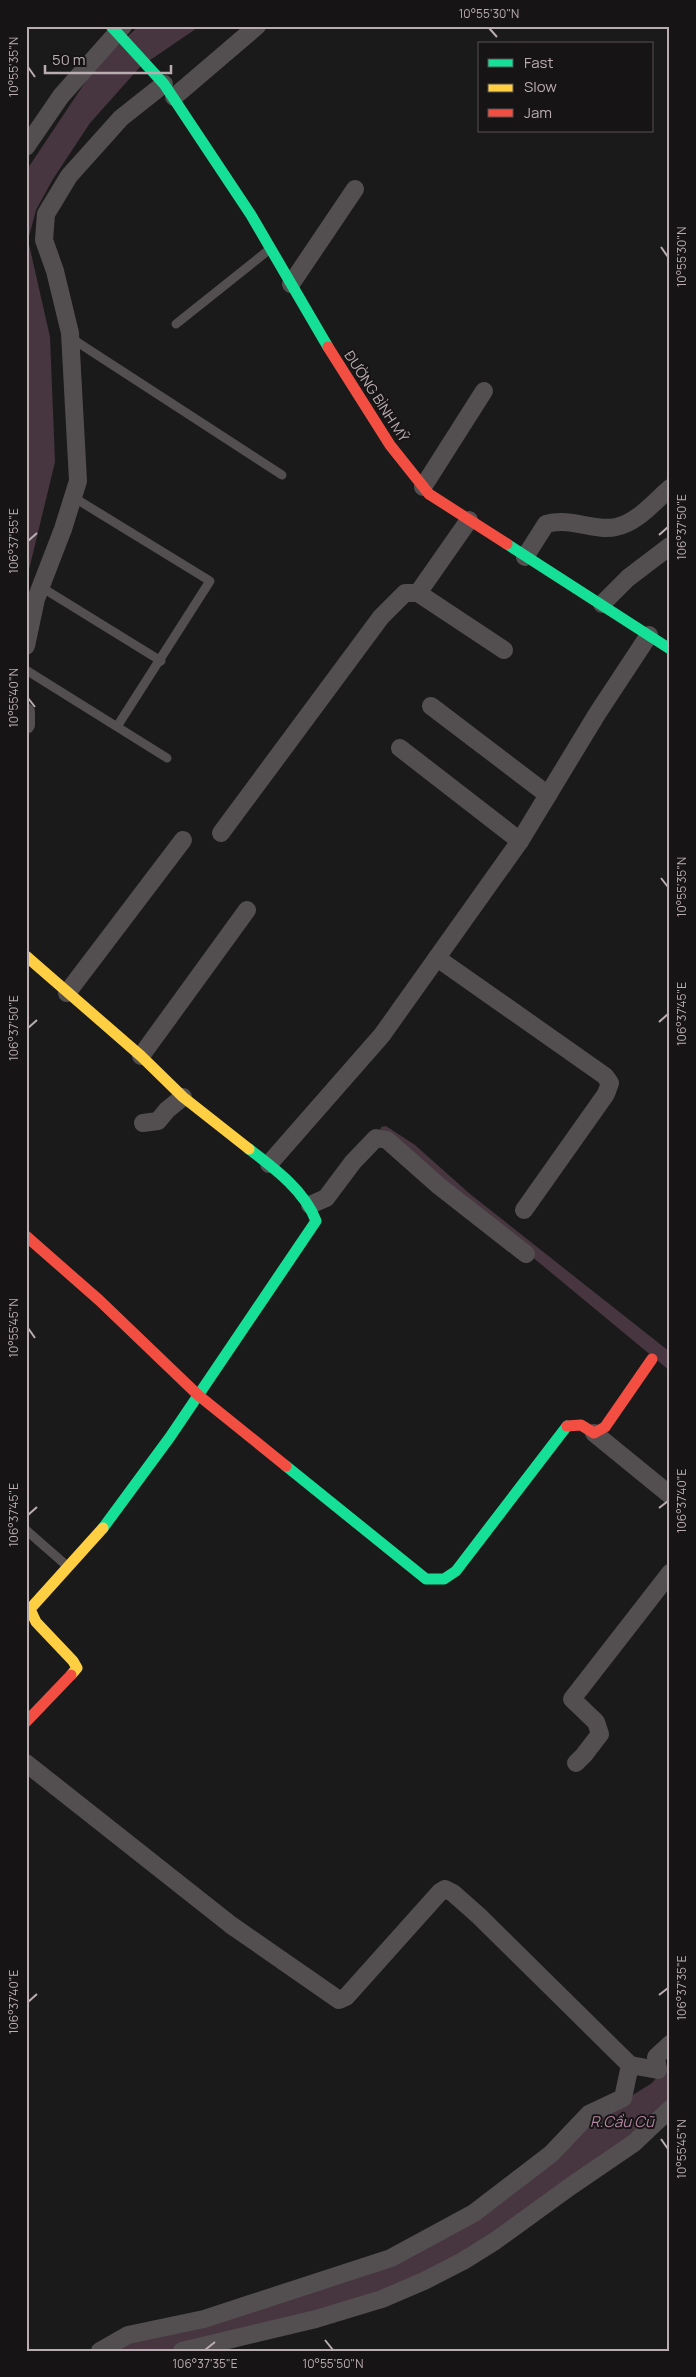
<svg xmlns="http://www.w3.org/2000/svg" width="696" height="2377" viewBox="0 0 696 2377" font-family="Manrope,sans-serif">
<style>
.water{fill:#47363f}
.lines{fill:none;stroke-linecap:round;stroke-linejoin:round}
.lane{stroke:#534f50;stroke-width:9}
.street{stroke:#534f50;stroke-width:18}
.fast{stroke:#16e098;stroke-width:11}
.slow{stroke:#ffcf43;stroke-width:11}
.jam{stroke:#f24e42;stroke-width:11}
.ticks{fill:none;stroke:#baadb2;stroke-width:2}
.labels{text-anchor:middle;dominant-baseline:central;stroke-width:4;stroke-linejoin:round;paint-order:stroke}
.street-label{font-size:14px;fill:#baadb2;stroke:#171415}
.water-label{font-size:15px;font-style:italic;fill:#b386a1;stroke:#171415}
.neatline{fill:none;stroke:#baadb2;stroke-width:2}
.ticks-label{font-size:12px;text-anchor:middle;fill:#baadb2}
</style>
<rect width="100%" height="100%" fill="#1b1a1a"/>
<g class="water">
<polygon points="139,26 200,26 140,67 90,123 53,179 36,210 28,240 50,337 55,462 26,582 26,171 98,63"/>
<polygon points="386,1126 415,1145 470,1194 670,1352 670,1371 380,1131 381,1127"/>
<polygon points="670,2061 670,2104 574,2180 430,2276 392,2292 166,2351 106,2351 287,2295 485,2209 612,2108 652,2083"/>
</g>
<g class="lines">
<g class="lane">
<polyline points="176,324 270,249"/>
<polyline points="71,338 282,475"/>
<polyline points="73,497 210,581 118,725"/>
<polyline points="41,587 161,661"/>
<polyline points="26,670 167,758"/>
<polyline points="26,1530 66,1565"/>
</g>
<g class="street">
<polyline points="174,97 257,26"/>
<polyline points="26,147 61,96 123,26"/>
<polyline points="291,284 355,189"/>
<polyline points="423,487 484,391"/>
<path d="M525,557L546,524C572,517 595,532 616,527C637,523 654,502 670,488"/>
<polyline points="418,593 469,520"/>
<polyline points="602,604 628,578 670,546"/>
<polyline points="26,646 36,599 63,529 78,481 70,333 55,271 44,240 46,214 69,176 121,118 164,84"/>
<polyline points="431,706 548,795"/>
<polyline points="26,712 26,725"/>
<polyline points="400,748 520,841"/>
<polyline points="221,833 381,617 405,593 418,593 504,650"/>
<polyline points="437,958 605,1076 610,1083 606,1094 524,1210"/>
<polyline points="67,993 183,840"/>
<polyline points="141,1056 247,910"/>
<polyline points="143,1123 158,1121 167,1110 183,1097"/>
<polyline points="269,1164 382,1035 520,841 597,714 649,635"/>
<polyline points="310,1205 326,1198 353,1162 376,1138 387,1140 439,1186 526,1254"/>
<polyline points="594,1433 670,1495"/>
<polyline points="26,1763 231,1925 339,2000 346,1997 440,1892 445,1889 453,1893 479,1916 630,2065"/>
<polyline points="576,1763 584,1755 600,1734 596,1722 572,1699 670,1573"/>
<polyline points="100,2351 128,2335 204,2319 391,2258 474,2213 551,2154 589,2114 623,2098 630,2065 658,2070 656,2057 670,2044"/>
<polyline points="182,2351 316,2319 382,2299 424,2281 463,2261 495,2241 571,2186 634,2143 670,2109"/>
</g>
<g class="fast">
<polyline points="111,26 164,84 251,215 328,347"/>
<polyline points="507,544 670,649"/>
<polyline points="286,1466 426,1579 444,1579 456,1571 567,1426"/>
<path d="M103,1528L170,1437L316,1221C305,1191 274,1168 249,1149"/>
</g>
<g class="slow">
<polyline points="26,956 141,1056 183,1097 249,1149"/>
<polyline points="71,1675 77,1668 73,1661 36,1622 30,1609 103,1528"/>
</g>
<g class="jam">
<polyline points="328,347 390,445 429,494 507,544"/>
<polyline points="26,1236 99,1300 198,1395 286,1466"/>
<polyline points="567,1426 581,1425 594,1433 605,1427 652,1359"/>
<polyline points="26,1722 71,1675"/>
</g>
</g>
<path class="ticks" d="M489,28L497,37M28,67L35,77M661,247L668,257M659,535L668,527M28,541L37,533M28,698L35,707M661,878L668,887M659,1022L668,1014M28,1028L37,1020M28,1328L35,1338M659,1508L668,1501M28,1515L37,1507M659,1995L668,1988M28,2002L37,1994M661,2139L668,2149M325,2340L333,2350M205,2350L215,2342"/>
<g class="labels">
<g class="street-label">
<text transform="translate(377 396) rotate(57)">ĐƯỜNG BÌNH MỸ</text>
</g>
<g class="water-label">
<text x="622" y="2121">R.Cầu Cũ</text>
</g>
</g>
<rect width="696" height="2377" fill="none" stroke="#171415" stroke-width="55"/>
<rect x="478" y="42" width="175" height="90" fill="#171415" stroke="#585154"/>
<rect x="488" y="59" width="25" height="8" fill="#16e098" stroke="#585154"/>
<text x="524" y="68" font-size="15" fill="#baadb2">Fast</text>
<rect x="488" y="84" width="25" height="8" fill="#ffcf43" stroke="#585154"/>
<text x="524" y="92" font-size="15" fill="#baadb2">Slow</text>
<rect x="488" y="109" width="25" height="8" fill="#f24e42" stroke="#585154"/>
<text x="524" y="118" font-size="15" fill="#baadb2">Jam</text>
<path d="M45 65v8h126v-8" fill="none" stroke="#baadb2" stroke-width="2.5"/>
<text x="52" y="65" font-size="15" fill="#baadb2" stroke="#171415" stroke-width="4" paint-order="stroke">50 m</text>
<rect x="28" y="28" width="640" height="2322" class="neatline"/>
<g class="ticks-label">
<text x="489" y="18">10°55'30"N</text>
<text transform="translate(14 67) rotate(-90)" y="4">10°55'35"N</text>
<text transform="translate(682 257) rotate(-90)" y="4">10°55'30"N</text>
<text transform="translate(682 527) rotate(-90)" y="4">106°37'50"E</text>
<text transform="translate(14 541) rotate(-90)" y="4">106°37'55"E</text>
<text transform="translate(14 698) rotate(-90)" y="4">10°55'40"N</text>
<text transform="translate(682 887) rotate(-90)" y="4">10°55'35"N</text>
<text transform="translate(682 1014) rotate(-90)" y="4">106°37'45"E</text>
<text transform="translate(14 1028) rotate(-90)" y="4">106°37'50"E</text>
<text transform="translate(14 1328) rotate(-90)" y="4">10°55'45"N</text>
<text transform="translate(682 1501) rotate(-90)" y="4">106°37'40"E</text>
<text transform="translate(14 1515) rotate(-90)" y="4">106°37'45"E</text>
<text transform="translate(682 1988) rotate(-90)" y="4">106°37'35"E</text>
<text transform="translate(14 2002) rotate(-90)" y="4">106°37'40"E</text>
<text transform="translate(682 2149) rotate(-90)" y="4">10°55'45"N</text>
<text x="205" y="2368">106°37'35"E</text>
<text x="333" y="2368">10°55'50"N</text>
</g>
</svg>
